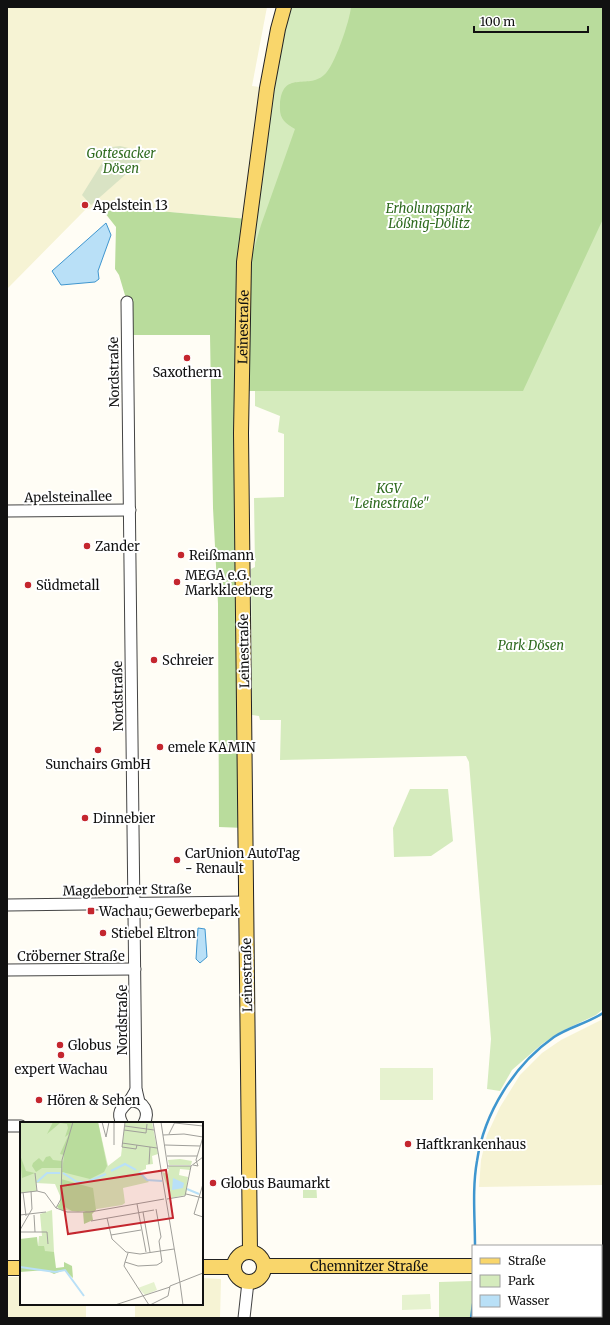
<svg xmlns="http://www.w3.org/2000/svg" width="610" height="1325" viewBox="0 0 610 1325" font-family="Merriweather,serif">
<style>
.farmland{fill:#f6f3d4}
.green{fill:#d5ebbd}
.forest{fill:#b9dc9c}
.cemetery{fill:#d9e3c4}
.pitch{fill:#e6f2cf}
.water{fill:#b9e0f7;stroke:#3f96cf}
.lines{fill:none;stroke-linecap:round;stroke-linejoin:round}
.stream{stroke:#3f96cf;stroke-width:2.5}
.minor-casing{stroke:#444;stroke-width:13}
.major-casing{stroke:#222;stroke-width:16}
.minor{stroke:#fff;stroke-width:11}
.major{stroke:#f9d66b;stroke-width:14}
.poi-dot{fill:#c4262e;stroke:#fff;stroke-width:1.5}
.labels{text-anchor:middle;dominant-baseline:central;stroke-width:4;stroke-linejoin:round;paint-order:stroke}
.park-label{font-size:13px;font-style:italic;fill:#2f6b1f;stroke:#fff}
.poi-label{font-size:13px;fill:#111;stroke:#fff;text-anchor:start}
.street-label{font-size:13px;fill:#111;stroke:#fff}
.inset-river{fill:none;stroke:#b9e0f7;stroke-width:2}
.inset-road{fill:none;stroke:#a09f9a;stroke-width:1}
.view{fill:#c4262e;fill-opacity:0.15;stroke:#c4262e;stroke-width:2}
.inset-edge{fill:none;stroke:#111;stroke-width:2}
</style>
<rect width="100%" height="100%" fill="#fffdf5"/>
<g class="farmland">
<polygon points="7,7 267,7 252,86 267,88 248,219 114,207 86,209 7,289"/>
<polygon points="603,1019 603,1185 479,1187 481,1160 487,1135 500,1107 520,1075 542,1053 561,1040"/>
<polygon points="7,1277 21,1277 21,1304 86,1304 86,1318 7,1318"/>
<polygon points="202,1278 221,1279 220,1318 135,1318 135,1304 202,1304"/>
</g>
<g class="green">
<polygon points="288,7 603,7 603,1009 596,1015 562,1031 542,1044 512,1070 500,1091 487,1089 491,1039 469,762 466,756 280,760 281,720 260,720 259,716 252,715 251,569 255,567 254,498 284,497 284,434 278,432 280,416 255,406 255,391 247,391 250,263 261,158"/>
<polygon points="410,789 448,789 453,841 431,856 394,857 393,828"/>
<polygon points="303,1182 316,1182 317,1198 303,1198"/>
<polygon points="473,1281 473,1316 548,1316 548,1318 439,1318 439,1282"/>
</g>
<g class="forest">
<path d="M351,7H603V219L523,391H247L250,263L261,225L295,129C285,123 279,119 280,105C282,69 308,90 324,75C334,68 350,20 351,7Z"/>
<polygon points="114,207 248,219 245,828 219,827 218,604 213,508 210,335 128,335 127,302 119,275 115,269 116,227 101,208"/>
</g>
<polygon class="cemetery" points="120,146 150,153 91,205 82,195 112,147"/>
<g class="pitch">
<rect x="380" y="1068" width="53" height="32"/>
<polygon points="430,1294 431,1309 402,1310 402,1295"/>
</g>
<g class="water">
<polygon points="106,223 111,235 98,271 99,279 95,282 61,285 52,271"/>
<polygon points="198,928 205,929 207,957 200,963 196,959"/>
</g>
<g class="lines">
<g class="stream">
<path d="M475,1246C475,1218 472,1189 477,1161C484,1113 514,1065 554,1037C569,1027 588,1023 603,1013"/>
<polyline points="471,1318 473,1304"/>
</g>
<defs>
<g id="minor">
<polyline points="127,302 136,1089 139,1102"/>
<polyline points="7,511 130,510"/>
<polyline points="7,905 246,902"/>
<polyline points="7,970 135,969"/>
<path d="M131,1101C144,1101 150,1112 144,1123"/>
<path d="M122,1123C116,1112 122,1108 129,1101C132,1098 134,1093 136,1090"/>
<polyline points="7,1126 21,1126"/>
<polyline points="244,1318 248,1282"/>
</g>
<g id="major">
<circle cx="249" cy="1267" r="15"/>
<path id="s1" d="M250,1252L241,433L244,262L267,88L278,29L284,7"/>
<polyline points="601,1265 603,1265"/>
<path id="s2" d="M265,1266H473"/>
<polyline points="202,1267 234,1267"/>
<polyline points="7,1268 21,1268"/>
</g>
</defs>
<use href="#minor" class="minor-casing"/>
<use href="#major" class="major-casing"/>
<use href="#minor" class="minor"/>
<use href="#major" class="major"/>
</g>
<g class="poi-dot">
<circle cx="85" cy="205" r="4"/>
<circle cx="187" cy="358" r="4"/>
<circle cx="87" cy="546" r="4"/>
<circle cx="181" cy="555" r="4"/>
<circle cx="177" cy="582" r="4"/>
<circle cx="28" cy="585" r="4"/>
<circle cx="154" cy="660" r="4"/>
<circle cx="160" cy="747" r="4"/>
<circle cx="98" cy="750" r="4"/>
<circle cx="85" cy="818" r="4"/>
<circle cx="177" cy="860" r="4"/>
<rect x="87" y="907" width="8" height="8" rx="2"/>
<circle cx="103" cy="933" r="4"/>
<circle cx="60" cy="1045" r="4"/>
<circle cx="61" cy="1055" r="4"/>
<circle cx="39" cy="1100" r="4"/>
<circle cx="408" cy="1144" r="4"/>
<circle cx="213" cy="1183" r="4"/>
</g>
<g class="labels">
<g class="park-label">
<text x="121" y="153">Gottesacker<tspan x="121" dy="15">Dösen</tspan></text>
<text x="429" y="208">Erholungspark<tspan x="429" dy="15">Lößnig-Dölitz</tspan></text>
<text x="389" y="488">KGV<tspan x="389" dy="15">"Leinestraße"</tspan></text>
<text x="531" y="645">Park Dösen</text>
</g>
<g class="poi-label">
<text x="93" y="205">Apelstein 13</text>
<text x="187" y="372" text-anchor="middle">Saxotherm</text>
<text x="95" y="546">Zander</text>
<text x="189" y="555">Reißmann</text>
<text x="185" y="575">MEGA e.G.<tspan x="185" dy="15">Markkleeberg</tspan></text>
<text x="36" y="585">Südmetall</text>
<text x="162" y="660">Schreier</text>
<text x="168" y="747">emele KAMIN</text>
<text x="98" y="764" text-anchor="middle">Sunchairs GmbH</text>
<text x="93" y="818">Dinnebier</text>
<text x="185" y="853">CarUnion AutoTag<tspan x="185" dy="15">- Renault</tspan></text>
<text x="99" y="911">Wachau, Gewerbepark</text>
<text x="111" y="933">Stiebel Eltron</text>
<text x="68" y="1045">Globus</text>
<text x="61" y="1069" text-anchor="middle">expert Wachau</text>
<text x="47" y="1100">Hören &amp; Sehen</text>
<text x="416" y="1144">Haftkrankenhaus</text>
<text x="221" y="1183">Globus Baumarkt</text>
</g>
<g class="street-label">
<text stroke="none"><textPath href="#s1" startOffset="925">Leinestraße</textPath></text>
<text transform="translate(114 372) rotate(-91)">Nordstraße</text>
<text transform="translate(68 497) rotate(-1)">Apelsteinallee</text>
<text transform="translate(244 651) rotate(-91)">Leinestraße</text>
<text transform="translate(118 696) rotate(-91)">Nordstraße</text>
<text transform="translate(127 890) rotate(-1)">Magdeborner Straße</text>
<text x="71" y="956">Cröberner Straße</text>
<text transform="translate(247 975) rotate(-91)">Leinestraße</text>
<text transform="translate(122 1020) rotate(-90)">Nordstraße</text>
<text stroke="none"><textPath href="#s2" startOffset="104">Chemnitzer Straße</textPath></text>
</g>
</g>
<g transform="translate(20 1122)">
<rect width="183" height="183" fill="#fffdf5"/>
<path d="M0,0H78L88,44L101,34L105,0H132L138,32L132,34L133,42L126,43V47L119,50L129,60L103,66L105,81L102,83L58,90L39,87L41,76L35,62L16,61L17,69L0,71ZM160,37L172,39L171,43H149L148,38ZM149,44H171L170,48L160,47L159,53L168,55L166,73L151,76L142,50L148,52ZM32,88L34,130L28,131L18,124L19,114H22L20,92Z" fill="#d5ebbd"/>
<path d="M33,0H78L87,44L84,50L70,57L42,50L44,33L40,32L49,12L45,15L48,6L47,2L40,1L27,12ZM0,33L6,49L15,51L2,56ZM30,34L33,38L42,39V46H22L16,50L12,44L13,41L19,36L23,40L26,35ZM41,57L73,66L76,88L72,92L73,98L64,102L63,90L66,89H52L45,85L43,89L37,85L40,81ZM17,115L18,124H24L25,129L34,130L36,146L44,145V140L52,144L53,156L44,148L34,152L26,148L0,150V117Z" fill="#b9dc9c"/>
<path d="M134,160L137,168L125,173L118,166Z" fill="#e6f2cf"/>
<path d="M153,56L164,61L163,66L152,68Z" fill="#b9e0f7"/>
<path class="inset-river" d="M91,49L105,42L116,48M119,50L127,58L142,59M43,51L57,60H66M17,60L27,51H40M67,60L86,52M167,67L179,72M0,145L35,150L45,148L64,174"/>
<path class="inset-road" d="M82,0L86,15M94,0V23M105,0L102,25L116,27L117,23M133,0L160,161M141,0L148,47M155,1L183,4M105,4L134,8M104,8L126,11L127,2M149,12L155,0M143,13L164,12L183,15M86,15L89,0M102,21L137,26M145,23L180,24M147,34H177M129,42L130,25M173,43L178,44L176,38L183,15M148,44H171M15,51L17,69M183,62L174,92L183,95M3,70L6,94M0,71L17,69L25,71L36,86L47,90H70L144,77M166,72L183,76M147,77L165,74L171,44L183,35M117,82L126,130M36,86L41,77L42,38L53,0M123,90L130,130M0,93L26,90M14,93L15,110M87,96L92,117L106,130L120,132L154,127M71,99L134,88M0,108L12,87L11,69M0,110H27L28,122M91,113L121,108M108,131L105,140L118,144L137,143L142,140L139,119L141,115L136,87M105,140L104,144L129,183M160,161L163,183M95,183L150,165M130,183L148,174L150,164L183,151"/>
<path class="view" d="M146,48L153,96L48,112L41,64Z"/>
<rect width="183" height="183" class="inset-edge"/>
</g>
<rect width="610" height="1325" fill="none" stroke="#111111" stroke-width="16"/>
<rect x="472" y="1245" width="130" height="72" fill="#ffffff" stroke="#a0a0a0"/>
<rect x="480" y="1258" width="20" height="6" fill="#f9d66b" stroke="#a0a0a0"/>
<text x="508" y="1265" font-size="12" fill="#111111">Straße</text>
<rect x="480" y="1275" width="20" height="12" fill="#d5ebbd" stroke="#a0a0a0"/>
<text x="508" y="1285" font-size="12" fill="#111111">Park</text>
<rect x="480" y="1295" width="20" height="12" fill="#b9e0f7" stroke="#a0a0a0"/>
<text x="508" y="1305" font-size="12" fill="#111111">Wasser</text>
<path d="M474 26v6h114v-6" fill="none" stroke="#111111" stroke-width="2"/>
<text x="480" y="26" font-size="12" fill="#111111" stroke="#ffffff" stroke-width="3" paint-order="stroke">100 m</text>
</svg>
